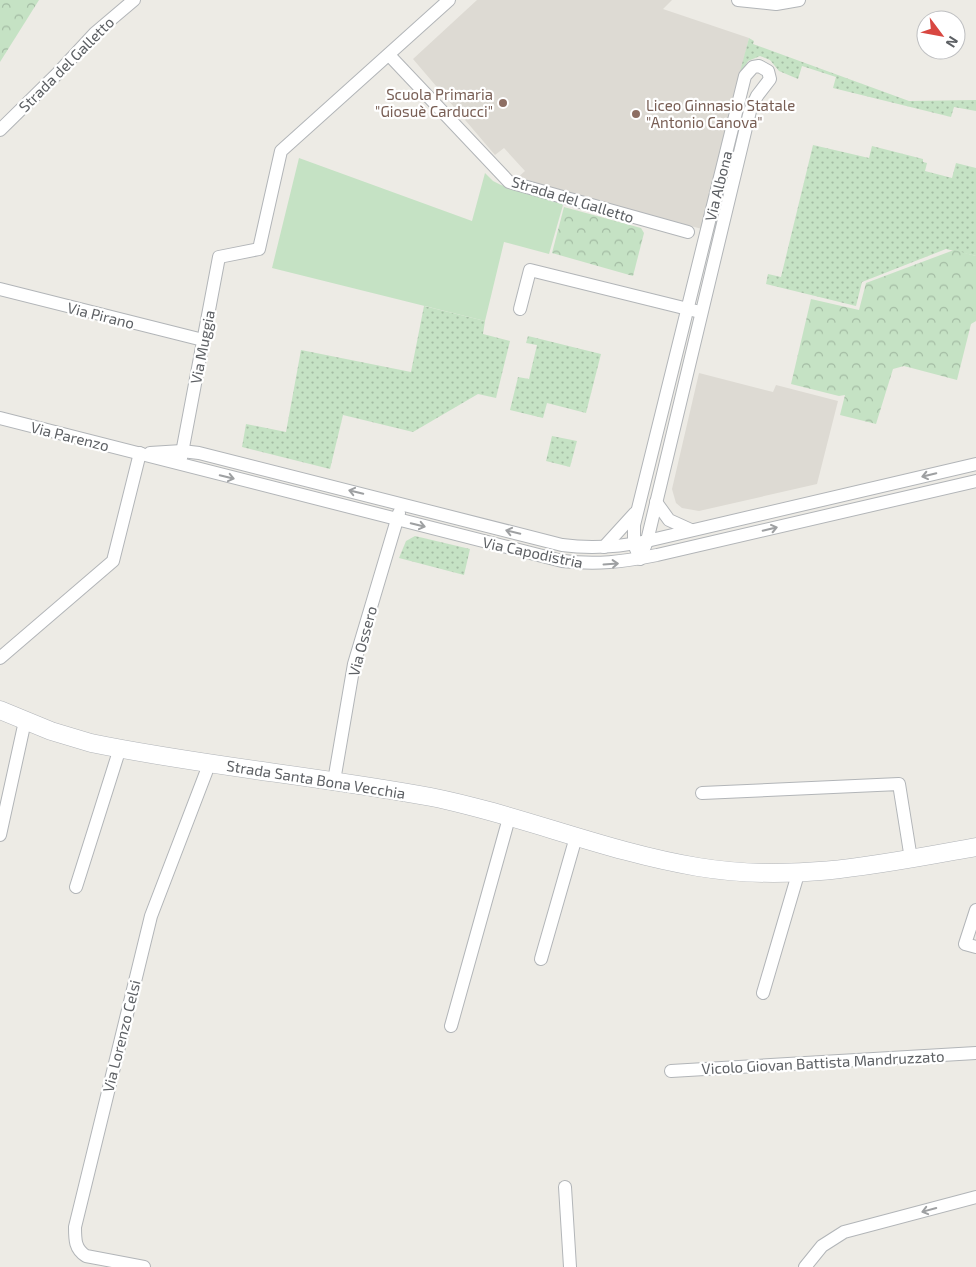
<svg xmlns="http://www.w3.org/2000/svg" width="976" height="1267" viewBox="0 0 976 1267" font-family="'Exo 2',sans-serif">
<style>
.education{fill:#dddad3}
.grass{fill:url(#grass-dots)}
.forest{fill:url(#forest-crowns)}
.garden{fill:#c5e2c4}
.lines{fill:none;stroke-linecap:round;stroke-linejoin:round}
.street-casing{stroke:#b2b5b8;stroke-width:14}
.secondary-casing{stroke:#b1b4b8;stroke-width:19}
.street{stroke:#fff;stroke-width:12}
.secondary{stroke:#fff;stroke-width:18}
.oneway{stroke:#9ea0a2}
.education-dot{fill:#8d6e63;stroke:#fff;stroke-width:2}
.labels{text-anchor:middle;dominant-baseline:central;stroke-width:4.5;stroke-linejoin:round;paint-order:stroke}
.street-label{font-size:15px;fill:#5d6064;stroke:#fff}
.education-label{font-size:15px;fill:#785e54;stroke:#fff;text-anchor:end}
</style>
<defs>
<pattern id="grass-dots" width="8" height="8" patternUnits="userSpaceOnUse" patternTransform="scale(1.25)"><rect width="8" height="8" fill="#c5e2c4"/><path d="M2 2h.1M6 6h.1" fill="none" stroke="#a3bba3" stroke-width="1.8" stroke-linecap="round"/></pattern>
<pattern id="forest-crowns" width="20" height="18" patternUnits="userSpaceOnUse" patternTransform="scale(1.25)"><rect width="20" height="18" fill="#c5e2c4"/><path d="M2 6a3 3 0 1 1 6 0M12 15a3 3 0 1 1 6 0" fill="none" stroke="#a3bba3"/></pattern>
</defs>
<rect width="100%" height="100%" fill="#edebe5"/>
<g class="education">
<polygon points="477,0 672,0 663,9 749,38 702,229 515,180 525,171 504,148 495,155 413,59"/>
<polygon points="699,373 773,392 776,385 838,401 817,484 699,511 682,508 676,503 672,489"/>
</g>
<g class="grass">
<polygon points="749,38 754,41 753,44 909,101 976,100 976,111 954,107 951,117 833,88 836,77 802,66 798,79 779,71 770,60 760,56 748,61 738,79"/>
<polygon points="813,145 869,158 872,146 923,159 923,162 927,163 925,171 952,178 956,163 976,168 976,256 946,249 862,282 856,306 766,284 768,274 781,277"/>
<polygon points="424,306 485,321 483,334 510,341 496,398 478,394 413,432 343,415 330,469 242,447 246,424 286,432 301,350 411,372"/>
<polygon points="528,336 601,354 586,413 547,403 543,418 510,410 518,377 529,379 537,345 526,343"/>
<polygon points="552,436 577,441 570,467 546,461"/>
<polygon points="415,536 470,549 464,575 399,558 406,541"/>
</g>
<g class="forest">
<polygon points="0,0 39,0 0,62"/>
<polygon points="564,207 641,228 644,233 633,276 552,253"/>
<polygon points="954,250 976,256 976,321 971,324 957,380 904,366 893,369 876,424 840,415 845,395 839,396 791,384 811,299 859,310 866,283"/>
</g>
<polygon class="garden" points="299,158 472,221 485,173 493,181 501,185 557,200 563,205 549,254 504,242 485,321 272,268"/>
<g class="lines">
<defs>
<g id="street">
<polyline points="738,0 776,4 799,0"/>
<polyline points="389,55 509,182 688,232"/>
<polygon points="759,66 768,71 770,79 757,96 750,111 647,541 640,559 634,544 634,525 745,76 753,67"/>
<polyline points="0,130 57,74 95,33 134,0"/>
<polyline points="0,289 203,340"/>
<polyline points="520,309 530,270 696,311"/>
<path d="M0,418L562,561C597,565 622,562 657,555L976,481"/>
<path d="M150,453L182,451L199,453L562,545C591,549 619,547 647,541L976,464"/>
<polyline points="181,458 219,257 259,249 281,151 449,0"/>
<polyline points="656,502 669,520 691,530"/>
<polyline points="604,547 635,513"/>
<polyline points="0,658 113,561 140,453"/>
<polyline points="334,781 354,664 399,513"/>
<polyline points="702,793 899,784 911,859"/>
<polyline points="0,835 25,721"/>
<polyline points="76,887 120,748"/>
<polyline points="976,910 965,944 976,947"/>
<polyline points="541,959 576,837"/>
<polyline points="763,993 798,874"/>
<polyline points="451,1026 509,818"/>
<polyline points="671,1071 976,1053"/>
<polyline points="565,1187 570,1267"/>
<path d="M144,1267L86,1256C75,1249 75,1240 75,1227L151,916L210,762"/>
<polyline points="805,1267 822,1246 844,1232 976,1197"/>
</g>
<path id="secondary" d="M0,710L51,731L91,743C203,766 318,776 431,797C521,815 607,852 698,867C794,883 882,864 976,847"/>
</defs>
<use href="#street" class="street-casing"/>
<use href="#secondary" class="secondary-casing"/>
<use href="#street" class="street"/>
<use href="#secondary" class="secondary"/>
</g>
<defs><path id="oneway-shaft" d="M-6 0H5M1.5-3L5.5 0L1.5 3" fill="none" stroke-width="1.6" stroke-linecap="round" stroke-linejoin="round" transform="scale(1.25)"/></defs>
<g class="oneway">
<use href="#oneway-shaft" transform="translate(929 475) rotate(167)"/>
<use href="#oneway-shaft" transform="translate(227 477) rotate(14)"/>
<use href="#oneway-shaft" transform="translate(356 492) rotate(-166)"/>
<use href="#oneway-shaft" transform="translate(418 525) rotate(14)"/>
<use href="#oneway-shaft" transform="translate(770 529) rotate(-13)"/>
<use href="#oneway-shaft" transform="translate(513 532) rotate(-166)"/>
<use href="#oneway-shaft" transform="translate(611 564) rotate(-4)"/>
<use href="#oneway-shaft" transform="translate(929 1210) rotate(165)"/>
</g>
<g class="education-dot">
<circle cx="503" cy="103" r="5"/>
<circle cx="636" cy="114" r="5"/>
</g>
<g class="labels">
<g class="street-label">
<text transform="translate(66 64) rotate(-45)">Strada del Galletto</text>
<text transform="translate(718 186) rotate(-76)">Via Albona</text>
<text transform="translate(573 199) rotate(17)">Strada del Galletto</text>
<text transform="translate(101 315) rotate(14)">Via Pirano</text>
<text transform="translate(202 347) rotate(-79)">Via Muggia</text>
<text transform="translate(70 436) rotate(14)">Via Parenzo</text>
<text transform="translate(533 552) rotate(12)">Via Capodistria</text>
<text transform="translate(362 641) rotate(-75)">Via Ossero</text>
<text transform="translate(316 779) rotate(9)">Strada Santa Bona Vecchia</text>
<text transform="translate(121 1036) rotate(-76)">Via Lorenzo Celsi</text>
<text transform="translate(823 1062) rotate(-3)">Vicolo Giovan Battista Mandruzzato</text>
</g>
<g class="education-label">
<text x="493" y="94">Scuola Primaria<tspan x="493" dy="17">"Giosuè Carducci"</tspan></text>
<text x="646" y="105" text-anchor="start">Liceo Ginnasio Statale<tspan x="646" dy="17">"Antonio Canova"</tspan></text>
</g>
</g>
<g transform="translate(941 35) rotate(122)"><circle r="24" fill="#ffffff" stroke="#bebfc1"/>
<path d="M0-4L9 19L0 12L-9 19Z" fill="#d84741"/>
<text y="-8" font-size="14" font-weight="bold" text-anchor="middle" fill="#5d6064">N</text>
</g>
</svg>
